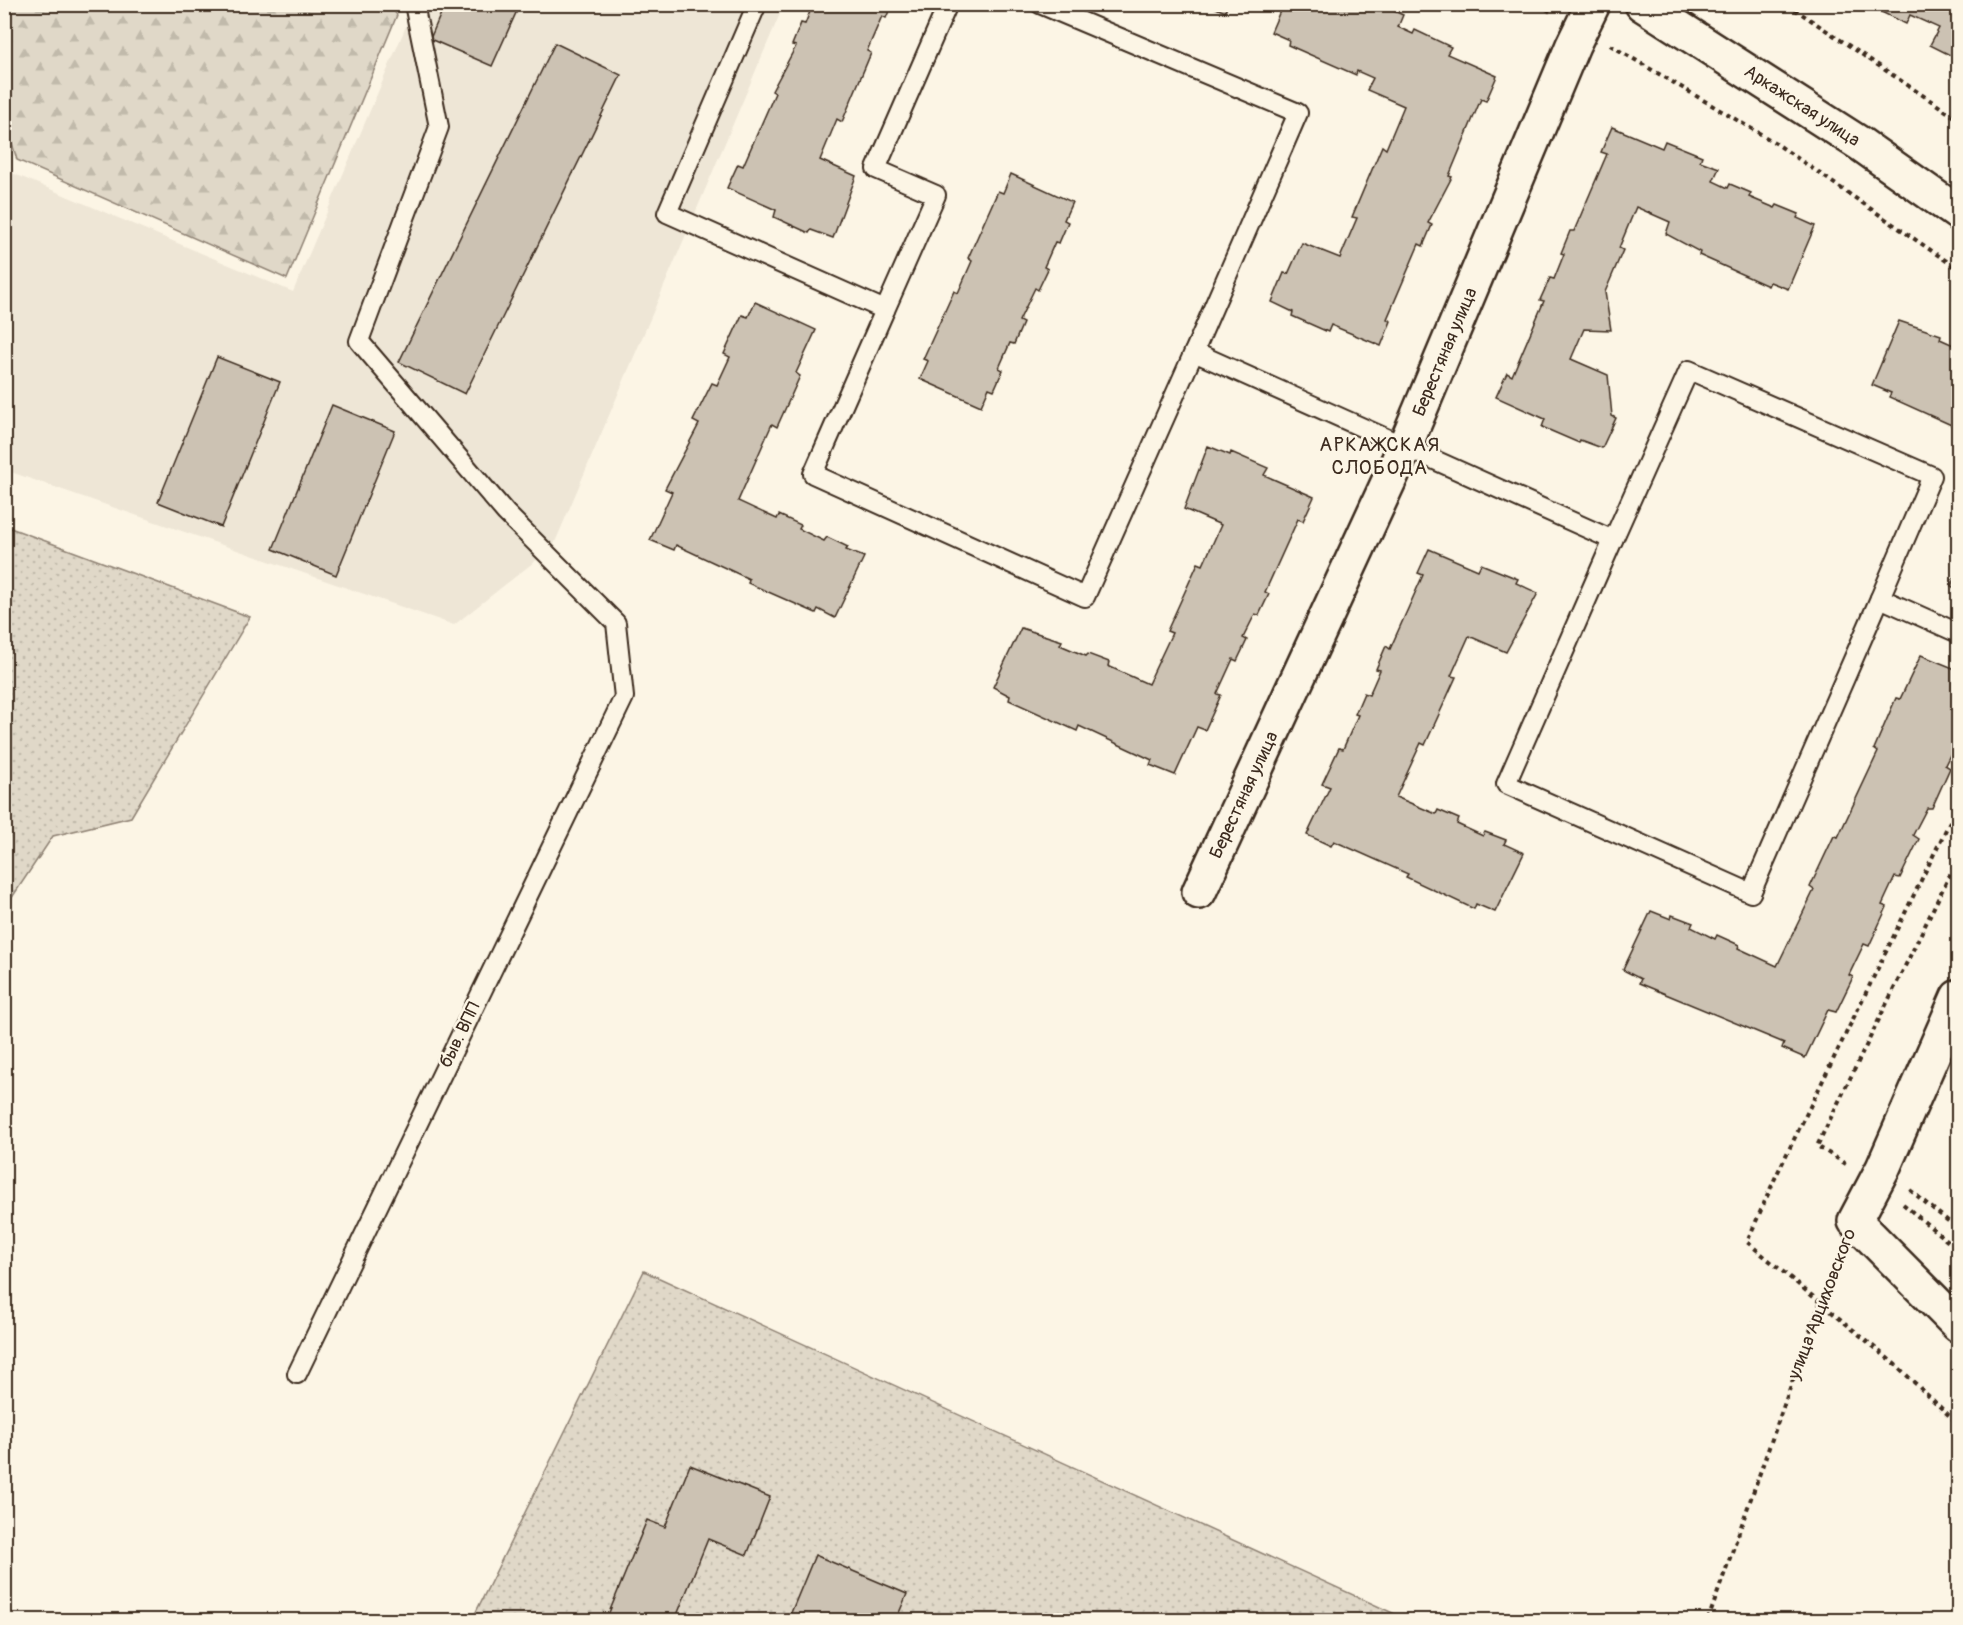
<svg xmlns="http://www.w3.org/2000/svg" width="1963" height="1625" viewBox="0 0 1963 1625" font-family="Pangolin,sans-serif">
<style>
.built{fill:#eee6d6}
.grass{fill:url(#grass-dots);stroke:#8e8173;stroke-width:1.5}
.forest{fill:url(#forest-firs);stroke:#8e8173;stroke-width:1.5}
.building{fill:#ccc2b3;stroke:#3b2a1e;stroke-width:1.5}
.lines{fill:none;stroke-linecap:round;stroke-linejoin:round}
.lane-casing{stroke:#3b2a1e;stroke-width:22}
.street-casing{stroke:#3b2a1e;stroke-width:38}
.secondary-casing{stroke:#3b2a1e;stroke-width:38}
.path{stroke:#3b2a1e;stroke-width:4;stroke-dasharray:4.5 4.5;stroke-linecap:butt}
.lane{stroke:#fcf5e5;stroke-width:18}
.street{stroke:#fcf5e5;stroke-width:33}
.secondary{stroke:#fcf5e5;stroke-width:33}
.labels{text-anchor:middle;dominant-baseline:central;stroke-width:5;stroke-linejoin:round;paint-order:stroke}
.street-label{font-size:18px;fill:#3b2a1e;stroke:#fcf5e5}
.neighbourhood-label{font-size:20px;letter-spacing:1.5px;fill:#3b2a1e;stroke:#fcf5e5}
</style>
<defs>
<pattern id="grass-dots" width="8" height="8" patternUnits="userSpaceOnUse" patternTransform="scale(1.5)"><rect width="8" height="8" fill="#e0d8c8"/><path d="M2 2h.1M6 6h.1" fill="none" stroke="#c1baab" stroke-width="1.8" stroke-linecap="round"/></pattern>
<pattern id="forest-firs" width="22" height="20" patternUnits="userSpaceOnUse" patternTransform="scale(1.5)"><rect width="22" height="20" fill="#e0d8c8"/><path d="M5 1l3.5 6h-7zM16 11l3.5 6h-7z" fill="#c1baab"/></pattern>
</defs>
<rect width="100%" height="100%" fill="#fcf5e5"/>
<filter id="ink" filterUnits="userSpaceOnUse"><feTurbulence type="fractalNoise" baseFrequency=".0167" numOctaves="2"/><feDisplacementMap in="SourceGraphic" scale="12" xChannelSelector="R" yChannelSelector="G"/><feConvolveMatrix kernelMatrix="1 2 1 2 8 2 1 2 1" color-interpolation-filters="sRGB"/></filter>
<g filter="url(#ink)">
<polygon class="built" points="772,4 782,9 553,547 454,625 5,470 5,170 293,292 415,5"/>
<g class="grass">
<polygon points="5,526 250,617 131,817 53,836 5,908"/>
<polygon points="644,1271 1408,1620 472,1620"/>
</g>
<polygon class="forest" points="4,5 389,5 397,15 287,279 17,160 5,119"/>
<g class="building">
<polygon points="445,4 520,4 492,66 430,39"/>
<polygon points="813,4 892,4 886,18 882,16 867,51 871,53 842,122 837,119 820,160 856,176 833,238 811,230 809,233 774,217 776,210 727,188 738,164 743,166 775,93 772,91 796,46 792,45 801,23 805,24"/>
<polygon points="1207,4 1228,4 1225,12"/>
<polygon points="1283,4 1386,4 1385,7 1403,15 1398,27 1413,34 1415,30 1451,47 1447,54 1497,76 1486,101 1481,99 1449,176 1452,177 1428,223 1432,225 1423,246 1419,244 1387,319 1391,321 1381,346 1331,325 1328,332 1292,316 1293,312 1272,302 1284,273 1288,274 1302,243 1340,258 1357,218 1352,217 1382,146 1386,149 1404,106 1367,90 1373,78 1357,71 1356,75 1288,45 1289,40 1271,32"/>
<polygon points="1865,4 1958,4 1958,59 1930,45 1939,28 1910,15 1906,24"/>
<polygon points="555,43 621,75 465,394 399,362"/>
<polygon points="1612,127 1662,148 1665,141 1702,156 1700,161 1719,168 1713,181 1728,188 1730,184 1751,193 1749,197 1775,208 1777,205 1799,214 1797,218 1815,226 1788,289 1770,282 1768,286 1699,255 1700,252 1666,234 1670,222 1636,207 1619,248 1623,250 1605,292 1611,330 1584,329 1571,359 1608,375 1612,416 1616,418 1602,448 1580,440 1579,443 1542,427 1545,419 1496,397 1507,373 1512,376 1544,301 1540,300 1550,278 1554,279 1564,254 1561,253 1570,231 1574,231 1607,154 1601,152"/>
<polygon points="1011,174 1072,202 1064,220 1068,222 1059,243 1055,242 1044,267 1048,269 1038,290 1035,288 1019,321 1023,323 1014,344 1010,343 999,368 1003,370 994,390 989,388 981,406 920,379 928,361 923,359 954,291 958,293 972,261 968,258 998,191 1003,193"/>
<polygon points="755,302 816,330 796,373 800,376 777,427 772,424 738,501 777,519 779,515 801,525 799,529 824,541 827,537 848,547 846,550 864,557 835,618 818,609 816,613 748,583 749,579 676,545 674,550 650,540 672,492 665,489 699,424 693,421 712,383 717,385 730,357 724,354 742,315 748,317"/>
<polygon points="1899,321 1941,335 1940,339 1958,347 1958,428 1889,397 1891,393 1872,385"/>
<polygon points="217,357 280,382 221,527 158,502"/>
<polygon points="332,405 395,431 336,575 273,549"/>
<polygon points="1208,446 1230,455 1231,452 1268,468 1264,475 1314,497 1303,521 1298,519 1265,592 1269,594 1259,615 1255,614 1243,638 1247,640 1237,661 1233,659 1217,694 1221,695 1205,730 1197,727 1175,775 1150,765 1152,760 1079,726 1077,731 1009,700 1010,696 993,687 1021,628 1062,641 1060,645 1086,656 1088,654 1109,662 1108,666 1148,684 1172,633 1167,631 1198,563 1203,565 1221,525 1184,509"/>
<polygon points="1429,549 1478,570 1481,564 1518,579 1516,583 1538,593 1506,652 1469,636 1451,676 1456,677 1425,745 1421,743 1396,797 1436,814 1438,810 1459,819 1457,824 1483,836 1485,832 1506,840 1504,844 1524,853 1495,912 1476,904 1474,909 1406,877 1408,874 1334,841 1331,846 1307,835 1330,787 1322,784 1339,748 1343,749 1358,715 1355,714 1364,693 1369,695 1380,670 1376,669 1386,646 1390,649 1423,575 1418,573"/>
<polygon points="1958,569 1958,590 1951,586"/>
<polygon points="1921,655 1958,670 1958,739 1945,765 1950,768 1932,808 1927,808 1913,835 1919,839 1900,878 1895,877 1882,905 1887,907 1869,946 1864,944 1849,975 1853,977 1836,1012 1828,1010 1805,1058 1782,1048 1784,1043 1639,983 1641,979 1623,970 1651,911 1671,919 1672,915 1693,923 1691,927 1715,939 1717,935 1739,945 1738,948 1777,966 1814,890 1810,887 1834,836 1838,837 1878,752 1874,749 1896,698 1900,699"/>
<polygon points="690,1465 770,1497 747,1555 708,1539 675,1620 606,1620 647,1520 665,1527"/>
<polygon points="815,1555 907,1594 896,1620 788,1620"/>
</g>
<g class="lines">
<defs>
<g id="lane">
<polyline points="757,4 667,213 885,310 813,474 1085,597 1194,352 1613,540 1689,370 1932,476 1880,598 1958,633"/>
<polyline points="1040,4 1298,113 1194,352"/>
<polyline points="885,310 936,195 876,169 948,4"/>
<polyline points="1613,540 1506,784 1751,893 1880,598"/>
<polyline points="297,1374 624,697 616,623 506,513 359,341 439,127 414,4"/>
</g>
<polyline id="street" points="1199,892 1405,446 1573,45 1593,4"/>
<g id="secondary">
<polyline points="1642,4 1859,143 1958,213"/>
<polyline points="1958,997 1883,1168 1855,1221 1958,1325"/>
</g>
</defs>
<use href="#lane" class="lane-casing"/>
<use href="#street" class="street-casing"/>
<use href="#secondary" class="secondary-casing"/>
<g class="path">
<polyline points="1539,4 1551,12"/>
<polyline points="1787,4 1958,119"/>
<polyline points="1610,45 1774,142 1958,269"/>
<polyline points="1958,805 1776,1176 1747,1242 1897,1366 1958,1424"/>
<polyline points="1846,1164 1817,1146 1958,858"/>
<polyline points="1910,1190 1958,1229"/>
<polyline points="1903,1204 1958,1250"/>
<polyline points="1708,1620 1820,1303 1841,1254"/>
</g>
<use href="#lane" class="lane"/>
<use href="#street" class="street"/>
<use href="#secondary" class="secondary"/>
</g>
</g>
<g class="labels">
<g class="street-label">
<text transform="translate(1802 106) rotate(33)">Аркажская улица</text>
<text transform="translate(1445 352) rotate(-67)">Берестяная улица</text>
<text transform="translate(1244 795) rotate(-65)">Берестяная улица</text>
<text transform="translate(460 1035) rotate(-64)">быв. ВПП</text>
<text transform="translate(1822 1304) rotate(-69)">улица Арциховского</text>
</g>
<g class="neighbourhood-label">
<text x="1380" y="444">АРКАЖСКАЯ<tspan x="1380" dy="23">СЛОБОДА</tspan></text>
</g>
</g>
<rect width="1963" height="1625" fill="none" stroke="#fcf5e5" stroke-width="24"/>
<rect x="12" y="12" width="1939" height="1601" fill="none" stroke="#3b2a1e" stroke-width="2" filter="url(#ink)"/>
</svg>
